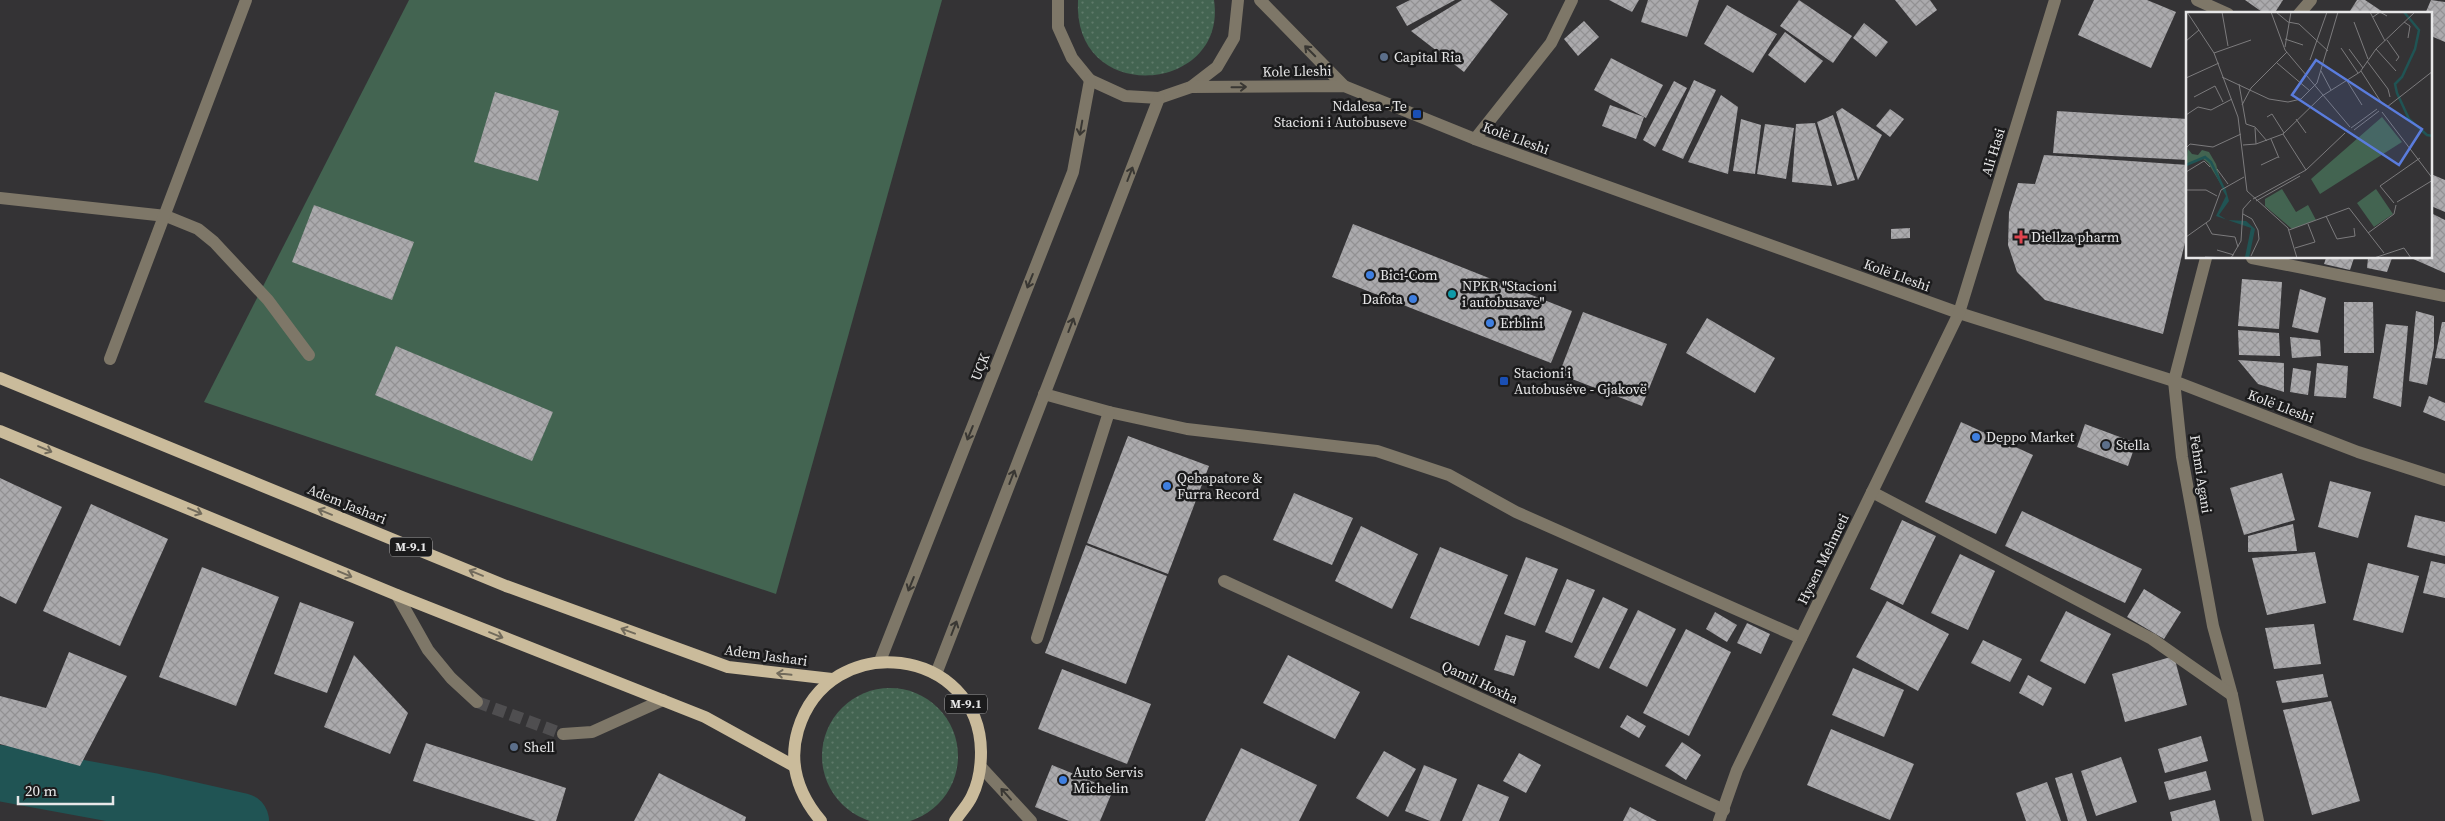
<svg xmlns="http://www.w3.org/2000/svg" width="2445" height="821" viewBox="0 0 2445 821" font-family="'Source Serif 4',serif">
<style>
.grass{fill:url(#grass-dots)}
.park{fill:#436451}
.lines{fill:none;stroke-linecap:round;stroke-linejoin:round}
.river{stroke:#205454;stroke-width:56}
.building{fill:url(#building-cross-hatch)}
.minor-tunnel{stroke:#4f4e50;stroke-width:12;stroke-dasharray:12 6;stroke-linecap:butt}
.minor{stroke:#7e7768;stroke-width:12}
.major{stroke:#cabb9b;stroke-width:12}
.oneway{stroke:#393733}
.oneway2{stroke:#726b5c}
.service-dot{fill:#5c6f8a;stroke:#1b1b1c;stroke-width:2}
.transit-dot{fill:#1a4fb4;stroke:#1b1b1c;stroke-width:2}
.health-dot{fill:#e0444e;stroke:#1b1b1c;stroke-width:2}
.shop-dot{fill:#3f7fe0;stroke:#1b1b1c;stroke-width:2}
.culture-dot{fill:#0f9aa8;stroke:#1b1b1c;stroke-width:2}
.labels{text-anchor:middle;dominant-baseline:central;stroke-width:5;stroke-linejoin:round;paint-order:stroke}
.shield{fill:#1b1b1c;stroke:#aaaaab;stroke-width:1}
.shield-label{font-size:12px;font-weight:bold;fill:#e7e7e8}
.poi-label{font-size:14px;fill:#e7e7e8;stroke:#1b1b1c;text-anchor:start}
.street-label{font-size:14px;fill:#e7e7e8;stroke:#1b1b1c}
.inset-river{fill:none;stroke:#205454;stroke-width:2.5}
.inset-road{fill:none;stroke:#7c7b7d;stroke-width:1}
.view{fill:#5a7cdd;fill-opacity:0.15;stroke:#5a7cdd;stroke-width:2.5}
.inset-edge{fill:none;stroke:#e7e7e8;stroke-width:2.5}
</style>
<defs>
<pattern id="grass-dots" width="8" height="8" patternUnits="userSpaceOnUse" patternTransform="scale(1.25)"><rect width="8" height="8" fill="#436451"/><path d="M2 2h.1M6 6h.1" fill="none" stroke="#5e7a6a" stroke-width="1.8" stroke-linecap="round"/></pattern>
<pattern id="building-cross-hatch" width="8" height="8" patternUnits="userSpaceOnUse" patternTransform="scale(1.25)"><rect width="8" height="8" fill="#abaaad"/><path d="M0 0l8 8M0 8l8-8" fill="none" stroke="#929193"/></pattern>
</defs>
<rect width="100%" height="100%" fill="#343335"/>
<g class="grass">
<path d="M1078,0H1214C1228,94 1072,107 1078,0Z"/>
<circle cx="890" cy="756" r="68"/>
</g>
<polygon class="park" points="409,0 942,0 776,594 204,402"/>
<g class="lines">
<polyline class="river" points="0,773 152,801 241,821"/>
</g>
<g class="building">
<polygon points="1410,0 1455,0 1407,26 1396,7"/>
<polygon points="1462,0 1490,0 1508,14 1464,72 1411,31"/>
<polygon points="1609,0 1639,0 1632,12"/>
<polygon points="1648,0 1699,0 1687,37 1641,22"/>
<polygon points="1799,0 1852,36 1833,63 1780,26"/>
<polygon points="1895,0 1930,0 1937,10 1916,26"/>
<polygon points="2094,0 2147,0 2176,12 2151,68 2078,35"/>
<polygon points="2245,0 2283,0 2274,14 2265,14"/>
<polygon points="2357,0 2365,0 2386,14 2348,14"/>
<polygon points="2431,0 2445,2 2445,42 2431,36 2431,14 2425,14"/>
<polygon points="1727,5 1777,34 1753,73 1704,44"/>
<polygon points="1584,21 1599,37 1578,56 1564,39"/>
<polygon points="1864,23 1888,42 1876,57 1853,38"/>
<polygon points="1785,32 1823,61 1805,83 1768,55"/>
<polygon points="1611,58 1663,85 1646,118 1594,90"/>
<polygon points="1694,80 1716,90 1683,159 1662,150"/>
<polygon points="1674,81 1687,88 1655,147 1643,140"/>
<polygon points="495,92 559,111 538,181 474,162"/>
<polygon points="1721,95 1738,107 1728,174 1688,162"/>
<polygon points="1610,105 1644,117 1636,139 1602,126"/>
<polygon points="1842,108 1882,135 1858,180 1836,112"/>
<polygon points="1890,109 1904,119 1890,137 1876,126"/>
<polygon points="2057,111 2188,119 2188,160 2053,153"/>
<polygon points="1833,115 1855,180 1837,185 1817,122"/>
<polygon points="1741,119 1761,125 1755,174 1733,171"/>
<polygon points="1815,123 1832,186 1792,182 1796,124"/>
<polygon points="1765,124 1794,128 1786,179 1757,174"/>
<polygon points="2044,155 2188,165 2188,230 2163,334 2045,300 2017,272 2008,245 2009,212 2018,183 2035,184"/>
<polygon points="2431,174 2445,180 2445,212 2431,206"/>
<polygon points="314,205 414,242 392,300 292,262"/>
<polygon points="2431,213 2445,220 2445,273 2411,258 2431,258"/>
<polygon points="1353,224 1572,311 1551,363 1332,277"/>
<polygon points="1910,228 1910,238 1891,239 1891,229"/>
<polygon points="2326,258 2354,258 2350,270 2324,264"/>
<polygon points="2368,258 2392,258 2387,272 2367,268"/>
<polygon points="2242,279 2282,282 2279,329 2238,326"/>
<polygon points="2300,289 2326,298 2318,333 2292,327"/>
<polygon points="2344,302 2373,302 2374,353 2344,353"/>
<polygon points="2416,311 2434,316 2434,347 2427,385 2409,381"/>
<polygon points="1583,312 1667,344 1642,406 1559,374"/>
<polygon points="1707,318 1775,358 1755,393 1686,353"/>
<polygon points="2442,322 2445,322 2445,359 2435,358"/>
<polygon points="2386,324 2408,326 2401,407 2373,398"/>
<polygon points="2238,330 2279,333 2280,356 2239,355"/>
<polygon points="2290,337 2320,340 2321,356 2292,358"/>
<polygon points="396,346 553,412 532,461 375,395"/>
<polygon points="2238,360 2284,363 2284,392 2258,384"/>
<polygon points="2317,363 2348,366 2346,398 2314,396"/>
<polygon points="2293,368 2311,371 2308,395 2290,392"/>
<polygon points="2429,396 2445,403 2445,421 2423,412"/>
<polygon points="1961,422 2033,455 1996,534 1925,502"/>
<polygon points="2085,424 2136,443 2128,466 2077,447"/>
<polygon points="1128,436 1209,466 1168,574 1087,543"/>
<polygon points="2282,473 2295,520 2244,535 2230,488"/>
<polygon points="0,478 62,507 16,604 0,596"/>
<polygon points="2330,481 2371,492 2358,538 2318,527"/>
<polygon points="1294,493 1353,518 1332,565 1273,540"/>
<polygon points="91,504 168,539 120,646 43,611"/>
<polygon points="2022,511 2142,569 2125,603 2005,546"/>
<polygon points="2415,515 2445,522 2445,556 2407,547"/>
<polygon points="1902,520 1936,536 1903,605 1870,589"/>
<polygon points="2293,524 2297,551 2248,552 2248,536"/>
<polygon points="1361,526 1418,554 1392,609 1335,581"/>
<polygon points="1086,545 1167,576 1126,684 1045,653"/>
<polygon points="1440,547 1508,575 1479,646 1410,618"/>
<polygon points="2315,552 2326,603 2267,615 2252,558"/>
<polygon points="1960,554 1995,571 1968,630 1931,613"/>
<polygon points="1526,557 1558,569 1535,626 1504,614"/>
<polygon points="2431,561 2445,564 2445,598 2423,593"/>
<polygon points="2368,563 2419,576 2403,633 2353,620"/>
<polygon points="202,567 279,597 236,706 159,677"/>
<polygon points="1567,579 1595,590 1572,643 1545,632"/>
<polygon points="2144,589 2181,612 2164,639 2127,617"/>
<polygon points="1603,597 1628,609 1599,669 1574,657"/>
<polygon points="1887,601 1949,634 1918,691 1856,657"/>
<polygon points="300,602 354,622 327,693 274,674"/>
<polygon points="1638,610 1676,629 1647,687 1609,668"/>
<polygon points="2066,611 2111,634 2085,684 2040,661"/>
<polygon points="1715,612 1737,625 1727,642 1706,629"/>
<polygon points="1747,623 1770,634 1761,654 1737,643"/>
<polygon points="2314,624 2321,664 2274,669 2265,628"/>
<polygon points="1686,629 1731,652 1689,736 1643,713"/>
<polygon points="1506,635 1526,641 1514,676 1494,670"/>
<polygon points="1983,640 2022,659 2010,682 1971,663"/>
<polygon points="69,652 127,676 80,766 0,744 0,696 46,708"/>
<polygon points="354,655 408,713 390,754 324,727"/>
<polygon points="1288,655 1360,692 1335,739 1263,703"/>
<polygon points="2174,656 2187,705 2125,722 2112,674"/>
<polygon points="1853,668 1904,690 1884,737 1832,715"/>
<polygon points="1062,669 1151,704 1127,764 1038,729"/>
<polygon points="2323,674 2328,697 2282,703 2276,681"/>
<polygon points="2028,675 2052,688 2043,706 2019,693"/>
<polygon points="2331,701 2360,801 2312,815 2283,710"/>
<polygon points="1627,715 1646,726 1639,738 1620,727"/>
<polygon points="1831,729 1914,764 1890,820 1807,785"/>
<polygon points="2201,736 2208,761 2165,773 2158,749"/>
<polygon points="1682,742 1701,755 1686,780 1665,766"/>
<polygon points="426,743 566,788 556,821 536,821 413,781"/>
<polygon points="1241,748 1317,785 1299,821 1205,821"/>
<polygon points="1384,751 1416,769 1388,817 1356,798"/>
<polygon points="1519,753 1541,765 1526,793 1503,781"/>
<polygon points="2121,757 2137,802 2096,816 2081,771"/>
<polygon points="1052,765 1113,790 1100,821 1069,821 1035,807"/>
<polygon points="1424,765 1457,779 1440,821 1430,821 1405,811"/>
<polygon points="2206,771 2211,790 2169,800 2164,782"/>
<polygon points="659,773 746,817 745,821 634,821"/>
<polygon points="2072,773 2087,821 2068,821 2055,778"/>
<polygon points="2047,782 2061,821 2026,821 2016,793"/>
<polygon points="1478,784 1509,797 1499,821 1462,821"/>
<polygon points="2215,800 2220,821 2172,821 2170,812"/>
<polygon points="1630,807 1657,821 1623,821"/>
</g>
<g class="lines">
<polyline class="minor-tunnel" points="477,702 563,734"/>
<g class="minor">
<polyline points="1058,0 1058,27 1072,58 1090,80 1125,96 1159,98 1191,87 1217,67 1234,38 1238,0"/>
<polyline points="1260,0 1344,86"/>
<polyline points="2197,0 2228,14"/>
<polyline points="2299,14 2311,0"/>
<polyline points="1191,87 1344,86 1475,139 1959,313 2174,381 2358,452 2445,480"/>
<polyline points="1475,139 1551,43 1572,0"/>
<polyline points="0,198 166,216 198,229 214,242 268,300 309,355"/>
<polyline points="2206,258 2174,381 2182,457 2213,626 2232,695 2258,821"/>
<polyline points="2252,258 2445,296"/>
<polyline points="110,359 246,0"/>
<polyline points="1044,394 1109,412 1187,429 1377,451 1449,475 1516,512 1801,638"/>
<polyline points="1872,492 2152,639 2232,695"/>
<polyline points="1224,581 1724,810"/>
<polyline points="397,595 428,650 451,678 477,702"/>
<polyline points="1037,638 1109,412"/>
<polyline points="880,661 1073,172 1090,80"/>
<polyline points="936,674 1159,98"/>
<polyline points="563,734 592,732 663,700"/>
<polyline points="981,767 1031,821"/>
<polyline points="1719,821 1737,770 1959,313 2055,0"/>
</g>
<g class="major">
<polyline points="0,378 506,586 728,667 832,679"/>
<polyline points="0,431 397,595 705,717 794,766"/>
<path d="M821,821C799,795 788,764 798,730C829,627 980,647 981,752C981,767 979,782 972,796C968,805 960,813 955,821"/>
</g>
</g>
<defs><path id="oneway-shaft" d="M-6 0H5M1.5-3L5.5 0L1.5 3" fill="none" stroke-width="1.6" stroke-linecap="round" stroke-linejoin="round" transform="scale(1.25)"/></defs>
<g class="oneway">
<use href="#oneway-shaft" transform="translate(1310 51) rotate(-135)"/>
<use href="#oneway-shaft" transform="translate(1239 87) rotate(-1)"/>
<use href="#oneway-shaft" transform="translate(1081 128) rotate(100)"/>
<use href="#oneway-shaft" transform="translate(1130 174) rotate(-69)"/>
<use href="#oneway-shaft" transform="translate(1030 281) rotate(112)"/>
<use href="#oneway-shaft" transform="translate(1071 325) rotate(-69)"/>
<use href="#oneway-shaft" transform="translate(970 433) rotate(112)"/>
<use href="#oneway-shaft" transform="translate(1012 477) rotate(-69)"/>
<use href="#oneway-shaft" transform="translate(911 584) rotate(112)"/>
<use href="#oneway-shaft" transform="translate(954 628) rotate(-69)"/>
<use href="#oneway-shaft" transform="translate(1006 794) rotate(-132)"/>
</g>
<g class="oneway2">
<use href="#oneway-shaft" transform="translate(45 449) rotate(23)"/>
<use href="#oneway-shaft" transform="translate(195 511) rotate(23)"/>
<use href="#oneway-shaft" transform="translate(325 512) rotate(-158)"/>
<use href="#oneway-shaft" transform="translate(476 573) rotate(-158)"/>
<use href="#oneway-shaft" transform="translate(345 574) rotate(23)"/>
<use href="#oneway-shaft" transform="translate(628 631) rotate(-160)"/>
<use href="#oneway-shaft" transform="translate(496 635) rotate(22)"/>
<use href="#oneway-shaft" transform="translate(784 674) rotate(-174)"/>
</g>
<g class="service-dot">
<circle cx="1384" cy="57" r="5"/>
<circle cx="2106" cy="445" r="5"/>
<circle cx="514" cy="747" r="5"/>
</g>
<g class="transit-dot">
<rect x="1412" y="109" width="10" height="10" rx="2.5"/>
<rect x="1499" y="376" width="10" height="10" rx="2.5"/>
</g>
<path class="health-dot" d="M2018.5 229.5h5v5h5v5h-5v5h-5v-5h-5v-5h5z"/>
<g class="shop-dot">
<circle cx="1370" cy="275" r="5"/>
<circle cx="1413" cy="299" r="5"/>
<circle cx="1490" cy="323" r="5"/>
<circle cx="1976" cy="437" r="5"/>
<circle cx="1167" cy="486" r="5"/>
<circle cx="1063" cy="780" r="5"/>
</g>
<circle class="culture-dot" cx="1452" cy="294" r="5"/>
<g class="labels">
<g class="shield">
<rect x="390" y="537.5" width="42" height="19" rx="4"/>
<rect x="945" y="694.5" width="42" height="19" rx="4"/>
</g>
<g class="shield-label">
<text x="411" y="547">M-9.1</text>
<text x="966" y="704">M-9.1</text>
</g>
<g class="poi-label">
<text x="1394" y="57">Capital Ria</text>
<text x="1407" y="106" text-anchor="end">Ndalesa - Te<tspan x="1407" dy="16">Stacioni i Autobuseve</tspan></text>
<text x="2031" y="237">Diellza pharm</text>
<text x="1380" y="275">Bici-Com</text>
<text x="1462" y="286">NPKR "Stacioni<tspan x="1462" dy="16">i autobusave"</tspan></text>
<text x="1403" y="299" text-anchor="end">Dafota</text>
<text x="1500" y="323">Erblini</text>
<text x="1514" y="373">Stacioni i<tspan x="1514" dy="16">Autobusëve - Gjakovë</tspan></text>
<text x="1986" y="437">Deppo Market</text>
<text x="2116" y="445">Stella</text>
<text x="1177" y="478">Qebapatore &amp;<tspan x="1177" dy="16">Furra Record</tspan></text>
<text x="524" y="747">Shell</text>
<text x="1073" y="772">Auto Servis<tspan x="1073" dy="16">Michelin</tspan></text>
</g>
<g class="street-label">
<text transform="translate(1297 71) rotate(-1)">Kole Lleshi</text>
<text transform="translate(1516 138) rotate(20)">Kolë Lleshi</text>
<text transform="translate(1993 152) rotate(-73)">Ali Hasi</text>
<text transform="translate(1897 275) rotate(20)">Kolë Lleshi</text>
<text transform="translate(980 367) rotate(-68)">UÇK</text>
<text transform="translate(2281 406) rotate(21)">Kolë Lleshi</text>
<text transform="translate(2201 474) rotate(81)">Fehmi Agani</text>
<text transform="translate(347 504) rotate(22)">Adem Jashari</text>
<text transform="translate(1823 559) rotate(-64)">Hysen Mehmeti</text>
<text transform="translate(766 655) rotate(8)">Adem Jashari</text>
<text transform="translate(1480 682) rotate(25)">Qamil Hoxha</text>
</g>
</g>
<g transform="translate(2186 12)">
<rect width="246" height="246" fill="#343335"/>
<path d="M2,137L6,142L12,143L16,138L23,140L30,152L36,174L22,151L17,147L0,153Z" fill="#436451"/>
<path d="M196,105L216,130L134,182L125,167ZM96,177L110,200L122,193L130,208L106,217L79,194V187ZM190,177L207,202L188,215L171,191Z" fill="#436451"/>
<path d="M39,175L43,189L33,203L41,208L60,209L69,217L63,246L59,245L65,216L30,204L40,184L36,177Z" fill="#205454"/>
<path class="inset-river" d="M218,0L233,18L229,37L216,65L209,72L211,81L223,107L241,123L247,124M0,153L19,145L25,150L38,177"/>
<path class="inset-road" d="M1,0L28,41L52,105L61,179L102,216L111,246M36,0L42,34M85,0L99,38L164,115M90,0L102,10L113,12L142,39M184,0L199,29M187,5L194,0L201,4M168,10L182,47M218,10L224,14L222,26M99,27L117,33M201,28L213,45L210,49M0,29L13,18M99,35L105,0M155,36L172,61M163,37L177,56M190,37L210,59M28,41L65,28M124,48L141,0M181,49L202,77L204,85M91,51L124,79M135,59L145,78M175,59L195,90M36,65L83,87L102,90L115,87L131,71L152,0M0,66L33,51M161,69L176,93M53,72L60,112L69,115L81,129M8,85L29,74L37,90M56,93L65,76L101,40M201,95L247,59M196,100L247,167M0,103L12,95L25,98L46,87M81,105L86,102L98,121M110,107L120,121M69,116L70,132M165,116L191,97M168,118L193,99M97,122L120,158M85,127L93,146M57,133L70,132L97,122L136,84L174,60L190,37L229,0M0,136L4,132L27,135L55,122M75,153L92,145M31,157L42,172M0,160L18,149L24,155M0,178H20L31,184M67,187L120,158L159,121M70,189L114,164M211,190L247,168M208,191L194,174L234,146M163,196L198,241M57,202L66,207L72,218L73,227L65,244M140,204L151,227L169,224L168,216M20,211L26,222L49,225L52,235M103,218L163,196M182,221L208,202L210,193M0,225L24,208L35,178L58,165M109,236L129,230L122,212M31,238L48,243M19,245L45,246M45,246L55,229L57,197L65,188M188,246L218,236L225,246"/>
<path class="view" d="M130,48L236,117L213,153L106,83Z"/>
<rect width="246" height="246" class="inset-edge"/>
</g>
<path d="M18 796v8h95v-8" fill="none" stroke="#e7e7e8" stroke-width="2.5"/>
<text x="25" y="796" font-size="15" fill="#e7e7e8" stroke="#1b1b1c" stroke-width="4" paint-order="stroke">20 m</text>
</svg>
